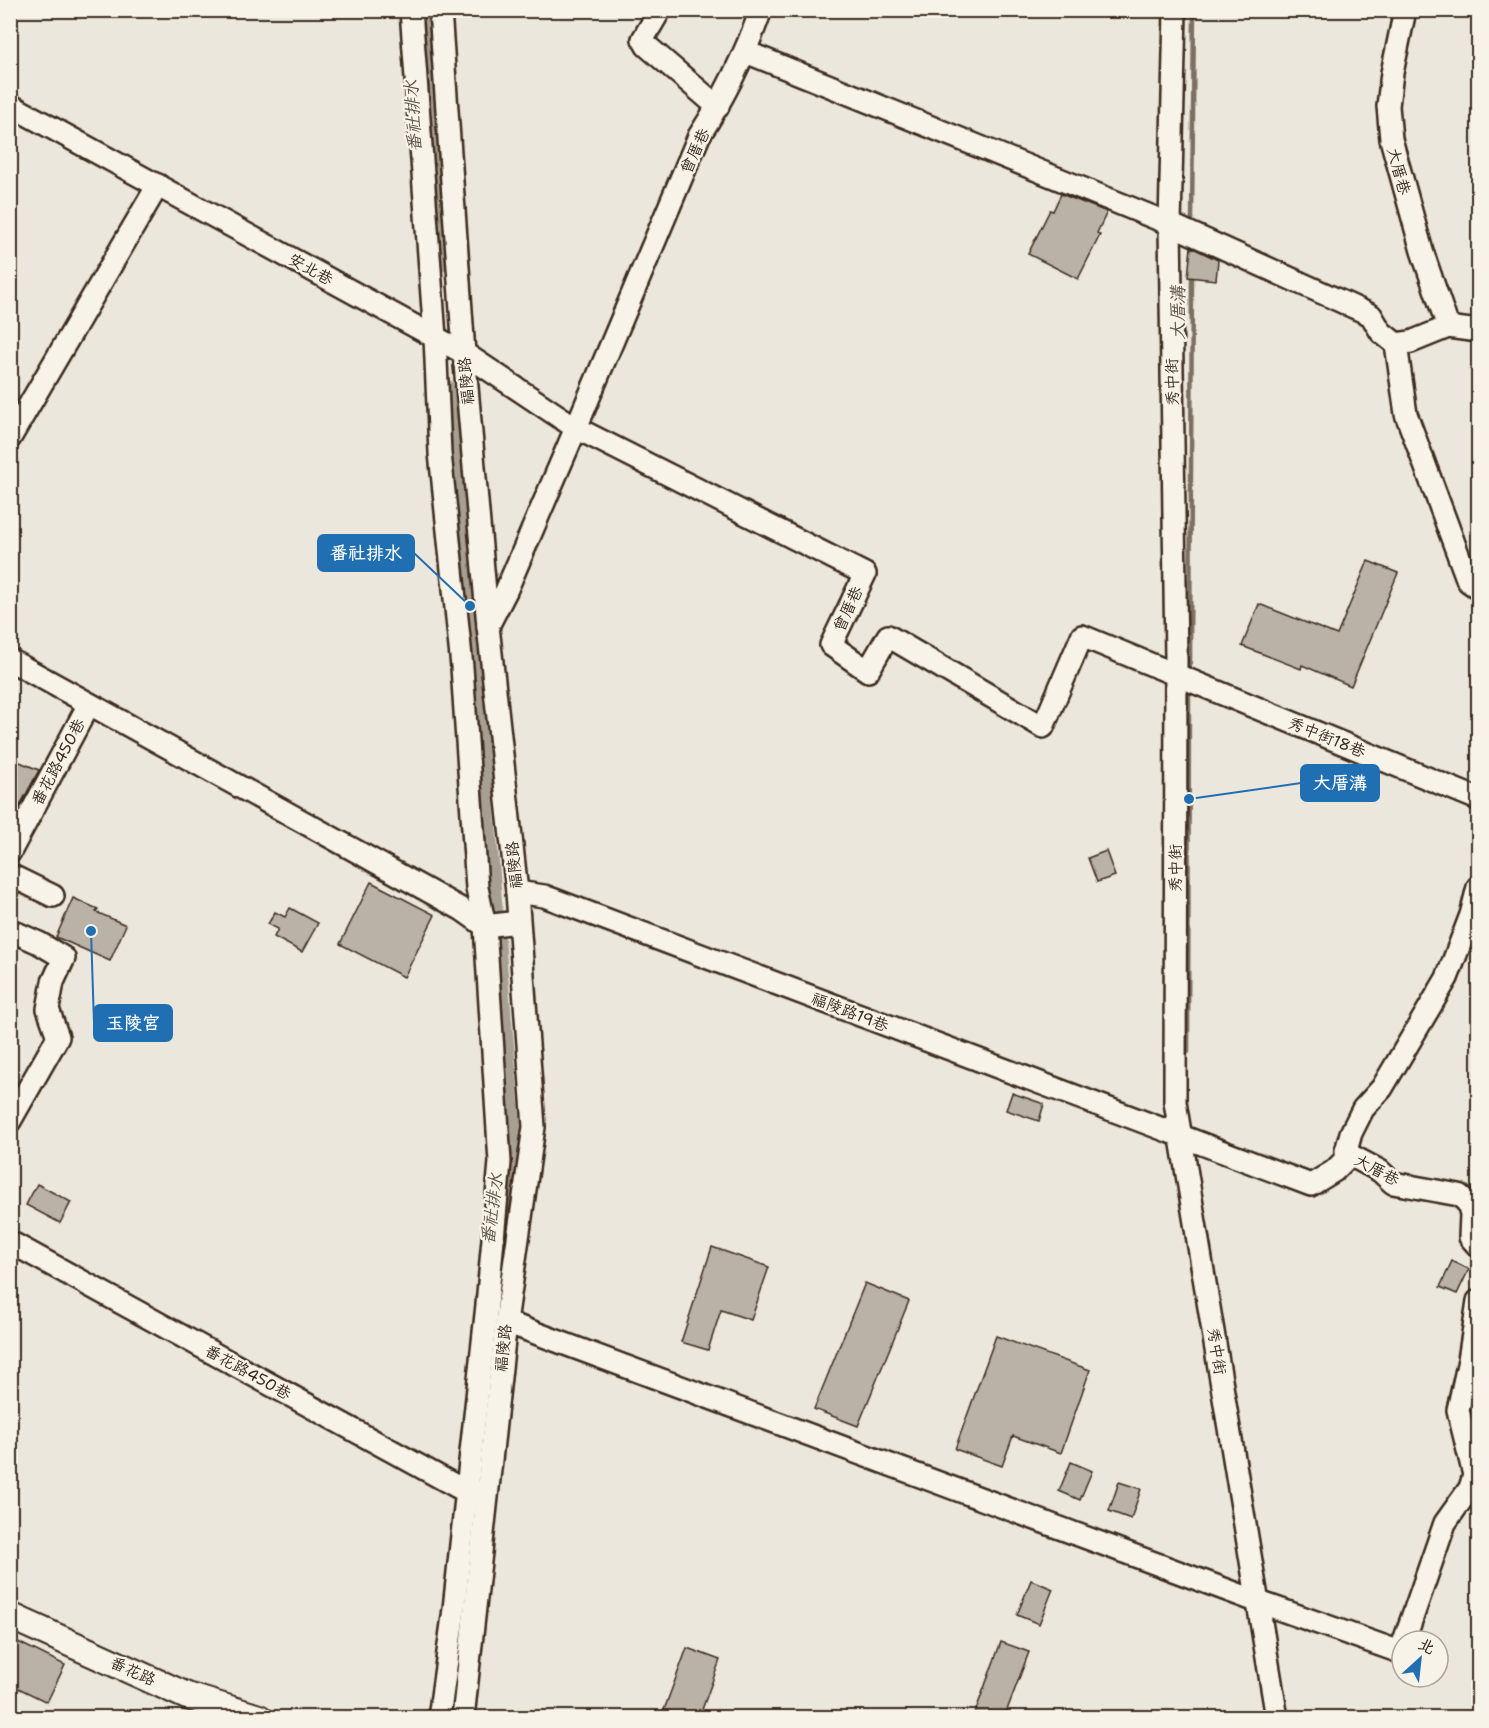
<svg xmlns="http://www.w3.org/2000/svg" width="1489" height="1728" viewBox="0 0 1489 1728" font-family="'Shantell Sans','LXGW WenKai TC',sans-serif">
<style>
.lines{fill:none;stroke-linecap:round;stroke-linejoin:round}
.stream{stroke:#7c7064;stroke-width:4.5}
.canal{stroke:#a89f93;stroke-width:16}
.building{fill:#bab2a7;stroke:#3b2a1e;stroke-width:1.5}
.minor-casing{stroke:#3b2a1e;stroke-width:26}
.major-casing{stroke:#3b2a1e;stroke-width:30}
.minor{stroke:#f7f3e8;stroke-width:21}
.major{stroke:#f7f3e8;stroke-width:26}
.labels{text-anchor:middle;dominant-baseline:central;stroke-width:4.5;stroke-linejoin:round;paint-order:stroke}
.street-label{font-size:16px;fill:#3b2a1e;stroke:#f7f3e8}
.water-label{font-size:18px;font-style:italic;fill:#615347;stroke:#f7f3e8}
.leader{fill:none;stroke:#1f6fb2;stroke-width:2}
.callout-dot{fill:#1f6fb2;stroke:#f7f3e8;stroke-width:2}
.callout{fill:#1f6fb2;stroke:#1f6fb2;stroke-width:2}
.callout-label{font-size:18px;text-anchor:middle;font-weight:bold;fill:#fff}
</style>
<rect width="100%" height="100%" fill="#ece7dc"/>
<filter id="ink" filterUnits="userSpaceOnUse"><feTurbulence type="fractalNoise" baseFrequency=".0167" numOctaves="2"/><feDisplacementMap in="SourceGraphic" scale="12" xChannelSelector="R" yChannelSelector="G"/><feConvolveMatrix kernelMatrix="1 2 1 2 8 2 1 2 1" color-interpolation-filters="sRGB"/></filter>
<g filter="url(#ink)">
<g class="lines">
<g class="stream">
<polyline points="1192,220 1194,10"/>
<polyline points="1190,666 1192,273"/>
<polyline points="1188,1052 1189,693"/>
</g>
<g class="canal">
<polyline points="427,10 440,264"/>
<polyline points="446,387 470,606 495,912"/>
<polyline points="497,938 516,1166 508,1239"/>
</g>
</g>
<g class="building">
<polygon points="1061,194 1107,212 1097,233 1100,235 1078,279 1028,254 1050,210 1053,211"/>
<polygon points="1191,247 1218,260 1216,280 1188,277"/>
<polygon points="1368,561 1398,573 1351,686 1302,665 1301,669 1242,646 1259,604 1337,635"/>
<polygon points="10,758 39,770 10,824"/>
<polygon points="1106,851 1115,876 1097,882 1088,858"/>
<polygon points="371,882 435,915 404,977 340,944"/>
<polygon points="73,898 98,909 96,912 126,925 110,961 56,937"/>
<polygon points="290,908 318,923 302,952 274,937 278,929 268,924 275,912 285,917"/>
<polygon points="1012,1093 1044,1104 1039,1121 1006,1110"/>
<polygon points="37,1184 71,1202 60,1223 26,1205"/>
<polygon points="712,1247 769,1267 751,1320 721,1310 708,1350 681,1342"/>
<polygon points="1452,1261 1469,1269 1457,1294 1440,1287"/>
<polygon points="865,1283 909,1301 858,1426 814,1409"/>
<polygon points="996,1336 1090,1370 1061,1453 1013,1436 1002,1466 955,1449"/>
<polygon points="1071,1462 1092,1471 1080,1500 1059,1491"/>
<polygon points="1119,1482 1141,1489 1131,1519 1109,1511"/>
<polygon points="1031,1580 1053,1589 1039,1624 1017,1615"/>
<polygon points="10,1638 65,1665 47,1702 10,1684"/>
<polygon points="1001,1642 1029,1652 1004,1718 973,1718"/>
<polygon points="687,1648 720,1660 699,1718 661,1718"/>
</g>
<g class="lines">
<defs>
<g id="minor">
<polyline points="411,10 435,337 440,453 462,667 477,888 485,926 500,1162 487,1305 454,1609 439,1718"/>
<polyline points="440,10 464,353 488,626 517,892 534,1127 506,1322 463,1718"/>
<polyline points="660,10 643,39 647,46 718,107"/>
<polyline points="1175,10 1170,224 1176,660 1175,1102 1277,1718"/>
<polyline points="1405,10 1392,73 1388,106 1391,139 1422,251 1448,327"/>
<polyline points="746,52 1170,224 1371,315 1381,332 1396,344 1411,342 1448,327 1478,331"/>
<polyline points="10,105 464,353 576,428 865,574 831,645 868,671 888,636 1043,727 1082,636 1478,799"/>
<polyline points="1396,344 1406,414 1468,581 1478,588"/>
<polyline points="10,438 158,185"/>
<path d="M488,626L506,591L576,428L699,136C725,96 745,55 761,10"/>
<polyline points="10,660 461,909 485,926 518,922"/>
<polyline points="10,852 89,704"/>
<polyline points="10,875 53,896"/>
<polyline points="517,892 544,896 1311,1185 1334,1171 1350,1155 1380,1171 1393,1183 1459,1195 1468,1203 1471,1214 1470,1237 1478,1246"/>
<polyline points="10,930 39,943 64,958 53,982 48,1009 58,1037 10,1121"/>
<polyline points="1350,1155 1346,1151 1351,1133 1363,1109 1382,1088 1447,978 1471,915 1478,887"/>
<polyline points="10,1242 476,1497"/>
<polyline points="506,1322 1259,1602 1400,1652 1402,1646"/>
<polyline points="1404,1641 1445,1523 1470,1488 1474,1475 1458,1410 1469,1360 1478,1301"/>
</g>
<polyline id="major" points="10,1616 187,1696 259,1718"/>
</defs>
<use href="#minor" class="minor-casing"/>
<use href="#major" class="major-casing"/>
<use href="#minor" class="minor"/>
<use href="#major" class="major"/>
</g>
</g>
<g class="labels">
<g class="street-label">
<text transform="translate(695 151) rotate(-65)">曾厝巷</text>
<text transform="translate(1399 171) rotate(75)">大厝巷</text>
<text transform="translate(311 269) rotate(29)">安北巷</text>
<text transform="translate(466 381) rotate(-95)">福陵路</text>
<text transform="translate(1172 382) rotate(-91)">秀中街</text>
<text transform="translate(848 609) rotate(-65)">曾厝巷</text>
<text transform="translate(1327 737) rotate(22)">秀中街18巷</text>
<text transform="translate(58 762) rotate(-62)">番花路450巷</text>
<text transform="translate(514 865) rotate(-96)">福陵路</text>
<text transform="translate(1175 868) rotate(-90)">秀中街</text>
<text transform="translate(850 1012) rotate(21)">福陵路19巷</text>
<text transform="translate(1377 1170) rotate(28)">大厝巷</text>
<text transform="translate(503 1348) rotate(-84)">福陵路</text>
<text transform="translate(1217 1351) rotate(81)">秀中街</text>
<text transform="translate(248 1372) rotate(29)">番花路450巷</text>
<text transform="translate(133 1671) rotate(24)">番花路</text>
</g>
<g class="water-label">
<text transform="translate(413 116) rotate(-93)">番社排水</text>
<text transform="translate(1178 313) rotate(-90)">大厝溝</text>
<text transform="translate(492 1209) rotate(-83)">番社排水</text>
</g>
</g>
<path class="leader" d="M470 606L414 553M1189 799L1301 783M91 931L94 1023"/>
<g class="callout-dot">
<circle cx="470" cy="606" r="6"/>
<circle cx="1189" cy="799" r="6"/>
<circle cx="91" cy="931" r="6"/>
</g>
<g class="callout">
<rect x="318" y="535" width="96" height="36" rx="6"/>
<rect x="1301" y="765" width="78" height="36" rx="6"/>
<rect x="94" y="1005" width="78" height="36" rx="6"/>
</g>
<g class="callout-label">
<text x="366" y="559">番社排水</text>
<text x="1340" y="789">大厝溝</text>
<text x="133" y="1029">玉陵宮</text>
</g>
<rect width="1489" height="1728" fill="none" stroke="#f7f3e8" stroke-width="36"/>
<rect x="18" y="18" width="1453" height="1692" fill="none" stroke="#3b2a1e" stroke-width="2" filter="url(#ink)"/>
<g transform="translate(1420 1659) rotate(27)"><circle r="28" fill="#f7f3e8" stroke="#aca397" stroke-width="1.5"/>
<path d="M0-4.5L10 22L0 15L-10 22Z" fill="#1f6fb2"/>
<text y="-9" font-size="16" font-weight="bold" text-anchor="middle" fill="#3b2a1e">北</text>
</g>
</svg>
